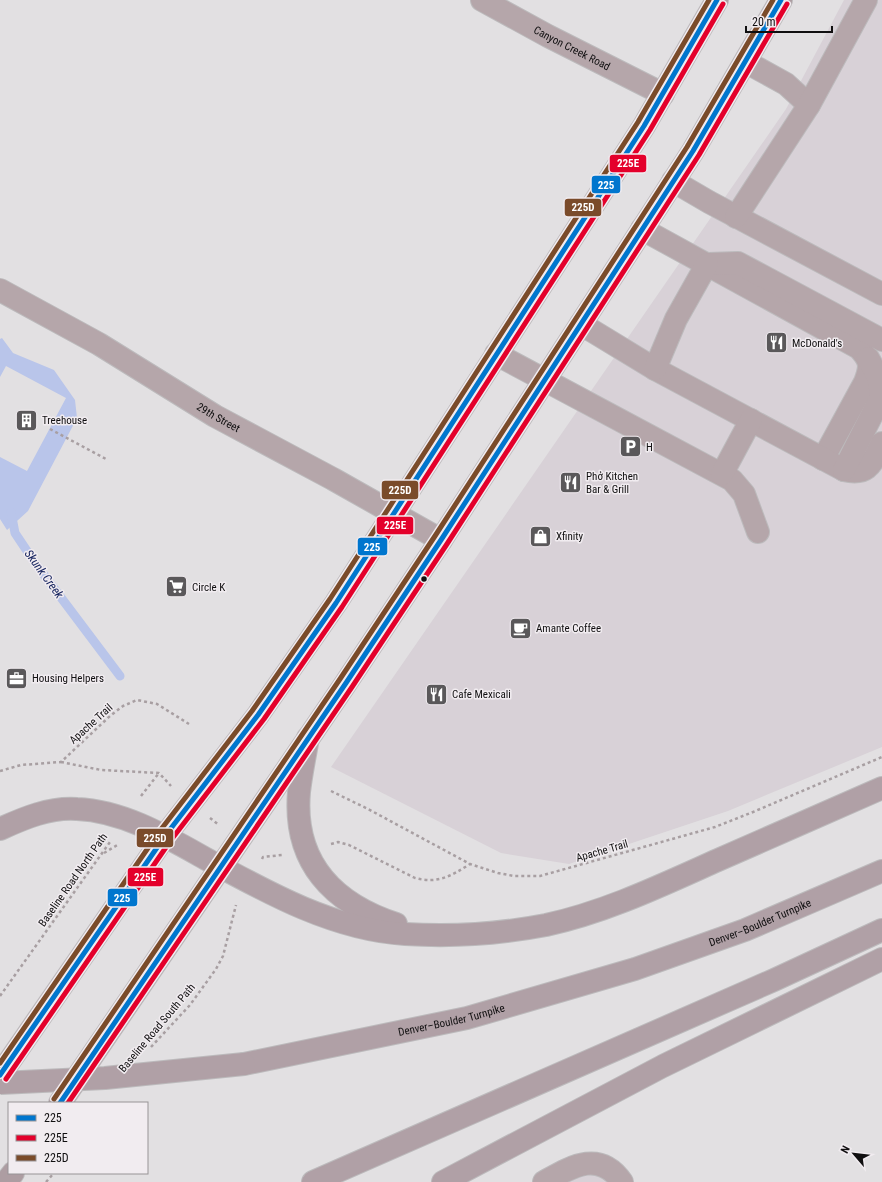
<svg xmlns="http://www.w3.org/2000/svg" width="882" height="1182" viewBox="0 0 882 1182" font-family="'Roboto Condensed',sans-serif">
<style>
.built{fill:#d8d1d7}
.water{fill:#b9c5ea}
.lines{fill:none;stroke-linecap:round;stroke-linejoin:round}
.stream{stroke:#b9c5ea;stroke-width:9}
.minor-casing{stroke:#bcbabc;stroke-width:24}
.major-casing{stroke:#bcbabc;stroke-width:24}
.highway-casing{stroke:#bcbabc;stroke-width:24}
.path{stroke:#a89fa2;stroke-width:2.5;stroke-dasharray:3 3;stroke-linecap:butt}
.minor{stroke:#b5a6aa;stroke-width:22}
.major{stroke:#ad9da2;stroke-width:22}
.highway{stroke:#b0a0a6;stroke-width:22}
.highway-bridge-casing{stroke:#bcbabc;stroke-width:24;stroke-linecap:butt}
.highway-bridge{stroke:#b0a0a6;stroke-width:22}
.bus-1-casing{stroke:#f1ecf0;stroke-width:8}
.bus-2-casing{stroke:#f1ecf0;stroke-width:8}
.bus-3-casing{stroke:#f1ecf0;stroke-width:8}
.bus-1{stroke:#0076ce;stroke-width:5}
.bus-2{stroke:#e4002b;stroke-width:5}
.bus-3{stroke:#7a4b2a;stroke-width:5}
.bus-dot{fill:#100f10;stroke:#f1ecf0;stroke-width:1.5}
.labels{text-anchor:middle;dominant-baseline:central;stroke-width:3;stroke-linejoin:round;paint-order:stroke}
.street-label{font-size:11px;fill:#100f10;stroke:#f1ecf0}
.poi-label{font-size:11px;fill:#100f10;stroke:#f1ecf0;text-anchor:start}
.water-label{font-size:12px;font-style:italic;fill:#16245f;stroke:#f1ecf0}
.line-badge{stroke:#f1ecf0;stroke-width:1.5}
.badge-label{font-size:11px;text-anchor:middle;font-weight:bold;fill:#fff}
</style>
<rect width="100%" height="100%" fill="#e2e0e2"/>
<g class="built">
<polygon points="844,0 882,0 882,747 728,811 569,864 501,853 331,767 786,109"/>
<polygon points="572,1166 621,1182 544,1182"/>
</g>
<polygon class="water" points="2,338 13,353 54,370 75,400 77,418 28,511 7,530 0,519 0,457 27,471 66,398 6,366 0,377 0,339"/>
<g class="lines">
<polyline class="stream" points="11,512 15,533 35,563 120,676"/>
<defs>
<g id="minor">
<path id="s1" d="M482,0L548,36L663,94"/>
<polyline points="746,62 786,84 809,105"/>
<polyline points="673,181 709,202 882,294"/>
<polyline points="736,217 809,105 866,0"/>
<path d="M642,229L859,348C871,361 871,366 865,382L823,459"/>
<polyline points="708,264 738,263 882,340"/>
<path id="s2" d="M0,290L99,344L215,416L333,479L441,540"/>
<path d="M581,324L655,369L844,470C869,476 872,463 882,443"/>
<polyline points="496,354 732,480 744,494 758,532"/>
<polyline points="655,369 676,319 707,264"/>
<path d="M844,470L880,399C882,383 876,372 868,358"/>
<polyline points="722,474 751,420"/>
<path d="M544,1182C571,1167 599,1149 622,1182"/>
</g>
<g id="major">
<polyline points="0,1075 165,836 258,715 336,603 644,126 717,0"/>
<polyline points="60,1103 346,683 441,540 693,151 781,0"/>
<polyline points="6,1182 13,1173"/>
</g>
<g id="highway">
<path d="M308,738C305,755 301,774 299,792C293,862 332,903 396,924"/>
<path d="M0,829C24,818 50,807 77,809C124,811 167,837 208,860C268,893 335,930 405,934C452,937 499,934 546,925C606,912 662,885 718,860C773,836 827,812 882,788"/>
<path id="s3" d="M244,1064L467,1018L635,969L745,930L882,871"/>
<polyline points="313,1182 774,980 882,930"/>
<polyline points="443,1182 663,1066 882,959"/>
</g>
</defs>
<use href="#minor" class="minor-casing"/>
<use href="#major" class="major-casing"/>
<use href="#highway" class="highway-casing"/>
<g class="path">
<polyline points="50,429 106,459"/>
<polyline points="61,762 101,770 159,773 171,786"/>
<polyline points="0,771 21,765 61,762 110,716 123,706 137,700 157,704 189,724"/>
<polyline points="331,791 368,809 470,864 498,873 514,876 540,876 715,827 753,812 882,757"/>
<polyline points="141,796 159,773"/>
<polyline points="210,818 219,825"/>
<path d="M331,844L338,842L349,845L415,878C438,884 451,876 470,864"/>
<polyline points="104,853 119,844"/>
<polyline points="262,859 263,857 282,855"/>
<polyline points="0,996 110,842"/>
<polyline points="151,1047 190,1005 216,969 223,956 236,905"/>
<polyline points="46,1182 54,1173"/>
</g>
<use href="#minor" class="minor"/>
<use href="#major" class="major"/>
<use href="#highway" class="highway"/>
<defs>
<polyline id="highway-bridge" points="0,1083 105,1078 244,1064"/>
</defs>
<use href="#highway-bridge" class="highway-bridge-casing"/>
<use href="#highway-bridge" class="highway-bridge"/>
<defs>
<g id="bus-1">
<polyline points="0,1075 165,836 258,715 336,603 644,126 717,0"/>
<polyline points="60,1103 346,683 441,540 693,151 781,0"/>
</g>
<g id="bus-2">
<polyline points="6,1079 171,840 264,719 342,607 650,130 723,4"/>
<polyline points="68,1103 352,687 447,544 699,155 787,4"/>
</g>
<g id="bus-3">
<polyline points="0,1063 159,832 252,711 330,599 638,122 709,0"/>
<polyline points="54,1099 340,679 435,536 687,147 773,0"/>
</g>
</defs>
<use href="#bus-1" class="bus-1-casing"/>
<use href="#bus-2" class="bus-2-casing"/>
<use href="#bus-3" class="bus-3-casing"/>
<use href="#bus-1" class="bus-1"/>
<use href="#bus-2" class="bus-2"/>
<use href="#bus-3" class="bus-3"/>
</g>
<defs>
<symbol id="restaurant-square" viewBox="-11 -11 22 22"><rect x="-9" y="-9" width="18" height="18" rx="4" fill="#5a585a" stroke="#f1ecf0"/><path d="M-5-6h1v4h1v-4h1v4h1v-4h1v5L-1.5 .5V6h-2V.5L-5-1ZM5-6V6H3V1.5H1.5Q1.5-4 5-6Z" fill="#fff"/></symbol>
<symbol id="building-square" viewBox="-11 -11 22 22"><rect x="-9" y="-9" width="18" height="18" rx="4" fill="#5a585a" stroke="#f1ecf0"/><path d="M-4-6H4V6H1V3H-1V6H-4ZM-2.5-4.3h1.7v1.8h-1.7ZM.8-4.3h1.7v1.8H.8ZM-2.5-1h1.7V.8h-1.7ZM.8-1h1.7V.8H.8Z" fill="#fff"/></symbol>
<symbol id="parking-square" viewBox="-11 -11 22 22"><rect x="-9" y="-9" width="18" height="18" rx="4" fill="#5a585a" stroke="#f1ecf0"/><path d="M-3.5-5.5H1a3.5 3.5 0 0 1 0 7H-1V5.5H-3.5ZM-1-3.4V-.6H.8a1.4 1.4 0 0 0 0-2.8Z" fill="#fff"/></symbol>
<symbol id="shop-square" viewBox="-11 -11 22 22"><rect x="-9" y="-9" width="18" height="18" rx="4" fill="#5a585a" stroke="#f1ecf0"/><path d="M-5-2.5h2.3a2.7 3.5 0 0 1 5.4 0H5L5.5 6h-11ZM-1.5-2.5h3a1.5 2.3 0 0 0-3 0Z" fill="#fff"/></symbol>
<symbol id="supermarket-square" viewBox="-11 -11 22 22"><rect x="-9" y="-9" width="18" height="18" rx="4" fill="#5a585a" stroke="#f1ecf0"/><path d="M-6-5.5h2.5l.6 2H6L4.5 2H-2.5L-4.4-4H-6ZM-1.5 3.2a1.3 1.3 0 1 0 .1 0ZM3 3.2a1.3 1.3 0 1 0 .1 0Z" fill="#fff"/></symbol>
<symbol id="cafe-square" viewBox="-11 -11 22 22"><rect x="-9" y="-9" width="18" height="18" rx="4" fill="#5a585a" stroke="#f1ecf0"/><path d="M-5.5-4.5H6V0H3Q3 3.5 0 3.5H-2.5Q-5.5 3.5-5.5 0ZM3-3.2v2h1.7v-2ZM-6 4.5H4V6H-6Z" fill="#fff"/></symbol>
<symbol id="office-square" viewBox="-11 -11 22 22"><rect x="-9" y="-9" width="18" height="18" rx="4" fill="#5a585a" stroke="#f1ecf0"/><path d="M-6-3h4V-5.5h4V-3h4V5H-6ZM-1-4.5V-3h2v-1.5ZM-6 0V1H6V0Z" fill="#fff"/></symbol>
</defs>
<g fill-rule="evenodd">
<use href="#restaurant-square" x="764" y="330" width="25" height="25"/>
<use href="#building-square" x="14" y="408" width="25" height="25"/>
<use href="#parking-square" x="618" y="434" width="25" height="25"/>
<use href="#restaurant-square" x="558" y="470" width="25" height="25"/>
<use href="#shop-square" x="528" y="524" width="25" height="25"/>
<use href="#supermarket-square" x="164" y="574" width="25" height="25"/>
<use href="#cafe-square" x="508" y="616" width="25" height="25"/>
<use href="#office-square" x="4" y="666" width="25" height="25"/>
<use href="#restaurant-square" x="424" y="682" width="25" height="25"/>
</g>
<circle class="bus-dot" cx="424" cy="579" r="3.5"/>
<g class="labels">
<g class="street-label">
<text stroke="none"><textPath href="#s1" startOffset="102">Canyon Creek Road</textPath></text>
<text stroke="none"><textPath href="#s2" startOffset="253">29th Street</textPath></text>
<text transform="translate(91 724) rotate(-42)">Apache Trail</text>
<text transform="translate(602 851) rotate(-16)">Apache Trail</text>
<text transform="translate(73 880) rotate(-55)">Baseline Road North Path</text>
<text stroke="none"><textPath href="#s3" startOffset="536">Denver–Boulder Turnpike</textPath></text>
<text stroke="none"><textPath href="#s3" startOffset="212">Denver–Boulder Turnpike</textPath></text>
<text transform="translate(157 1028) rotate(-50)">Baseline Road South Path</text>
</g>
<g class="poi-label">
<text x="792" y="343">McDonald's</text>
<text x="42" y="420">Treehouse</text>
<text x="646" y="447">H</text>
<text x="586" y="476">Phở Kitchen<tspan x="586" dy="13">Bar &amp; Grill</tspan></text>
<text x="556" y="536">Xfinity</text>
<text x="192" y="587">Circle K</text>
<text x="536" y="628">Amante Coffee</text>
<text x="32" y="678">Housing Helpers</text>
<text x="452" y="694">Cafe Mexicali</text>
</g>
<g class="water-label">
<text transform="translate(44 574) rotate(54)">Skunk Creek</text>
</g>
</g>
<g class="line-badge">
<rect x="609" y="154" width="38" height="19" rx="4" fill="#e4002b"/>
<rect x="591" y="175" width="30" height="19" rx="4" fill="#0076ce"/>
<rect x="564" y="198" width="38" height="19" rx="4" fill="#7a4b2a"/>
<rect x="381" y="480" width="38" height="20" rx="4" fill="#7a4b2a"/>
<rect x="376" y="516" width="38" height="19" rx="4" fill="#e4002b"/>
<rect x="357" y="537" width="31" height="19" rx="4" fill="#0076ce"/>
<rect x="136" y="828" width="38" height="20" rx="4" fill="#7a4b2a"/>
<rect x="127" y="867" width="37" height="20" rx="4" fill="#e4002b"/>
<rect x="107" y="888" width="31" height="19" rx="4" fill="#0076ce"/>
</g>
<g class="badge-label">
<text x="628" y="167">225E</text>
<text x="606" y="189">225</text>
<text x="583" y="211">225D</text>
<text x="400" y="494">225D</text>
<text x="395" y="529">225E</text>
<text x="372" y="551">225</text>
<text x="155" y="842">225D</text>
<text x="145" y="881">225E</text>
<text x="122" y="902">225</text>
</g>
<rect x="8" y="1102" width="140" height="72" fill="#f1ecf0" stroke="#979496"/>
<rect x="16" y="1115" width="20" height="6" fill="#0076ce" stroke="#979496"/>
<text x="44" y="1122" font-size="12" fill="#100f10">225</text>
<rect x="16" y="1135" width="20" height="6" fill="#e4002b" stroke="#979496"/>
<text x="44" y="1142" font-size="12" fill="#100f10">225E</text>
<rect x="16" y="1155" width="20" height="6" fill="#7a4b2a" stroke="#979496"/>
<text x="44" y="1162" font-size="12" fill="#100f10">225D</text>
<g transform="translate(854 1154) rotate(298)" stroke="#f1ecf0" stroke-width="3" paint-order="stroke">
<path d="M0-3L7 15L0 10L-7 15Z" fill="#100f10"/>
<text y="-6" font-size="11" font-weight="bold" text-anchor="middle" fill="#100f10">N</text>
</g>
<path d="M746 26v6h86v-6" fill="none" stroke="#100f10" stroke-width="2"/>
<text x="752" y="26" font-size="12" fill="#100f10" stroke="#f1ecf0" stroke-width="3" paint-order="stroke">20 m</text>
</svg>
